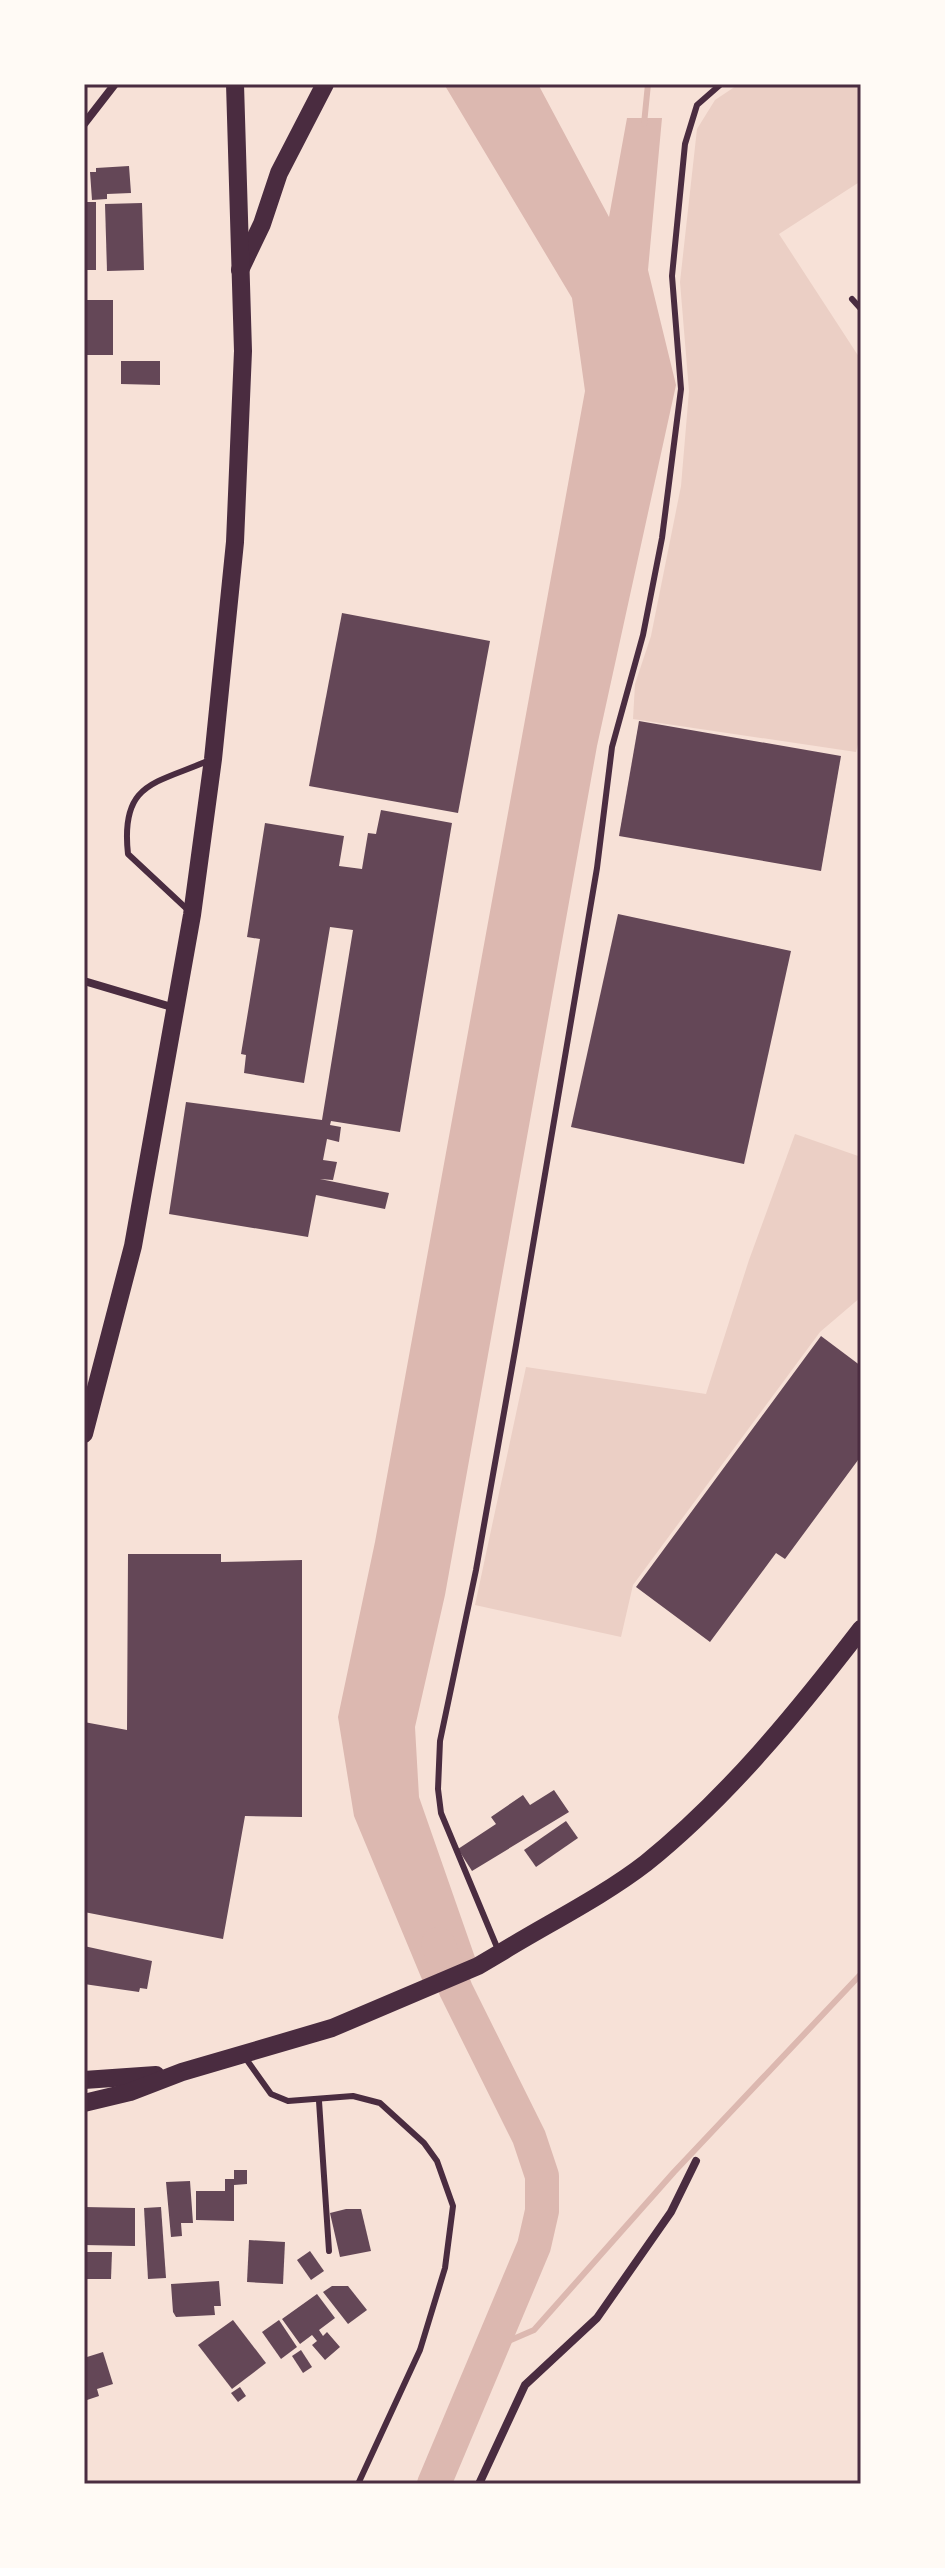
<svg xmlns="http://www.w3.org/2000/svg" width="945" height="2568" viewBox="0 0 945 2568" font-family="'PT Sans',sans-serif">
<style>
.green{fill:#ebcfc5}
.water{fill:#dcb8b0}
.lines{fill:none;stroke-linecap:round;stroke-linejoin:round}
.stream{stroke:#dcb8b0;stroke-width:6}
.river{stroke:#dcb8b0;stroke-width:34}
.building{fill:#644757}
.service{stroke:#4a2c40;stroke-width:6}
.minor{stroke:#4a2c40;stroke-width:8}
.primary{stroke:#4a2c40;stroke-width:18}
.trunk{stroke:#4a2c40;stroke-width:18}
.neatline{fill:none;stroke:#4a2c40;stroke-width:3}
</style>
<rect width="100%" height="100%" fill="#f7e1d7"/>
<g class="green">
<polygon points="739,84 861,84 861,181 779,234 861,360 861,732 856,752 633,719 635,684 651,636 681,486 689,391 680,282 697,129 715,100"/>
<polygon points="795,1134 861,1157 861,1297 820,1332 633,1585 621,1637 475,1605 526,1367 706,1394 749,1260"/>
</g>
<polygon class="water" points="444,84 538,84 609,217 627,118 662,118 648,270 676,385 597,746 445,1595 415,1727 419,1797 478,1966 426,1989 354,1816 338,1717 375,1542 585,391 572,298"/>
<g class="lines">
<g class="stream">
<polyline points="644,124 648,84"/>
<polyline points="492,2348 534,2330 674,2172 861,1974"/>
</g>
<polyline class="river" points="434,2484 534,2246 542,2211 542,2176 529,2137 456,1990 438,1944"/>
</g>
<g class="building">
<polygon points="129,166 131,193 107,194 107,199 92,200 90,172 96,172 96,168"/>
<rect x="84" y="202" width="12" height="68"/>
<polygon points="142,203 144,270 107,271 105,204"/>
<rect x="84" y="300" width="29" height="55"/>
<polygon points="121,361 160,361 160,385 121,384"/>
<polygon points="342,613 490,641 458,813 309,786"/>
<polygon points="639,721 841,756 821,871 619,836"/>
<polygon points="381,810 452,823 400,1132 331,1121 330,1125 341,1127 339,1142 327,1139 323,1160 337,1162 333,1180 320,1179 389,1193 385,1209 316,1195 308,1237 169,1214 186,1102 322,1120 353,930 330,927 304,1083 244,1073 246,1055 241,1054 260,939 247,937 265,823 344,836 339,866 362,869 368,833 376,834"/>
<polygon points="618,914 791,951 744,1164 571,1127"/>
<polygon points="821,1336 861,1366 861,1456 785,1559 776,1553 710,1642 636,1587"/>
<polygon points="128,1554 221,1554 221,1562 302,1560 302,1817 245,1816 223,1939 84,1912 84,1722 127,1730"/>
<polygon points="554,1790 569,1812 472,1871 458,1849 496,1824 491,1817 523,1795 530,1805"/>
<polygon points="566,1821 578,1838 536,1867 524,1850"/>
<polygon points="84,1946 152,1961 147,1989 140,1988 139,1992 84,1984"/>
<polygon points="234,2170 247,2170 247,2184 234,2185 234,2221 196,2220 196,2191 225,2191 225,2179 234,2179"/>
<polygon points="190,2181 193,2223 181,2223 182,2236 171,2237 166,2182"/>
<polygon points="84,2207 135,2208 135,2246 84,2245"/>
<polygon points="161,2207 166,2278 148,2279 144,2208"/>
<polygon points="346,2209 361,2209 371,2251 340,2257 330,2213"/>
<polygon points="249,2240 285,2242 283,2284 247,2282"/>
<polygon points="310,2251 324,2271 311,2280 297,2260"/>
<polygon points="86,2252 112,2252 111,2279 86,2279"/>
<polygon points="219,2281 221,2306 214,2306 215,2315 176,2317 173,2312 171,2284"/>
<polygon points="332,2286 348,2286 367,2310 348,2324 323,2292"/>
<polygon points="317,2294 335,2318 319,2330 323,2336 327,2332 340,2347 325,2360 312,2345 317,2341 312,2335 300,2344 282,2319"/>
<polygon points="233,2320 266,2363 232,2389 198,2345"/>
<polygon points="279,2320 297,2347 281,2359 262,2332"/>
<polygon points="301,2350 312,2367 303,2373 292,2356"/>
<polygon points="84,2352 87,2357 103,2352 113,2384 97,2389 99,2396 84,2401"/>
<polygon points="240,2387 246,2396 238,2402 231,2393"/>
</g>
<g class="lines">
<g class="service">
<polyline points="852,299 861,309"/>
<path d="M188,910L128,854C120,782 155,784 210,760"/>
<polyline points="499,1952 441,1813 438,1789 440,1741 476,1570 516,1345 597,868 612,747 643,635 662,538 681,389 672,276 685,144 697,105 721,84"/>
<polyline points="244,2056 271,2094 288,2101 353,2096 380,2103 424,2143 437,2161 453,2206 445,2268 420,2350 358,2484"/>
<polyline points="319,2101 329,2251"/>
</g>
<g class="minor">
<polyline points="84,124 115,84"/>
<polyline points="84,981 175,1008"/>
<polyline points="479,2484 525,2385 597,2318 671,2212 696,2161"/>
</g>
<polyline class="primary" points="240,270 262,224 279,173 325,84"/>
<g class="trunk">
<polyline points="84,1434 133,1246 192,915 213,759 235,542 243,351 235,84"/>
<polyline points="84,2080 156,2075"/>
<path d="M84,2103L130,2092L182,2072L332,2028L478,1966L500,1953C547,1924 602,1897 646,1863C728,1797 797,1712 861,1629"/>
</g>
</g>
<rect width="945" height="2568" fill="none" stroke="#fffaf5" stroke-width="172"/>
<rect x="86" y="86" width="773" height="2396" class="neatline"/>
</svg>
